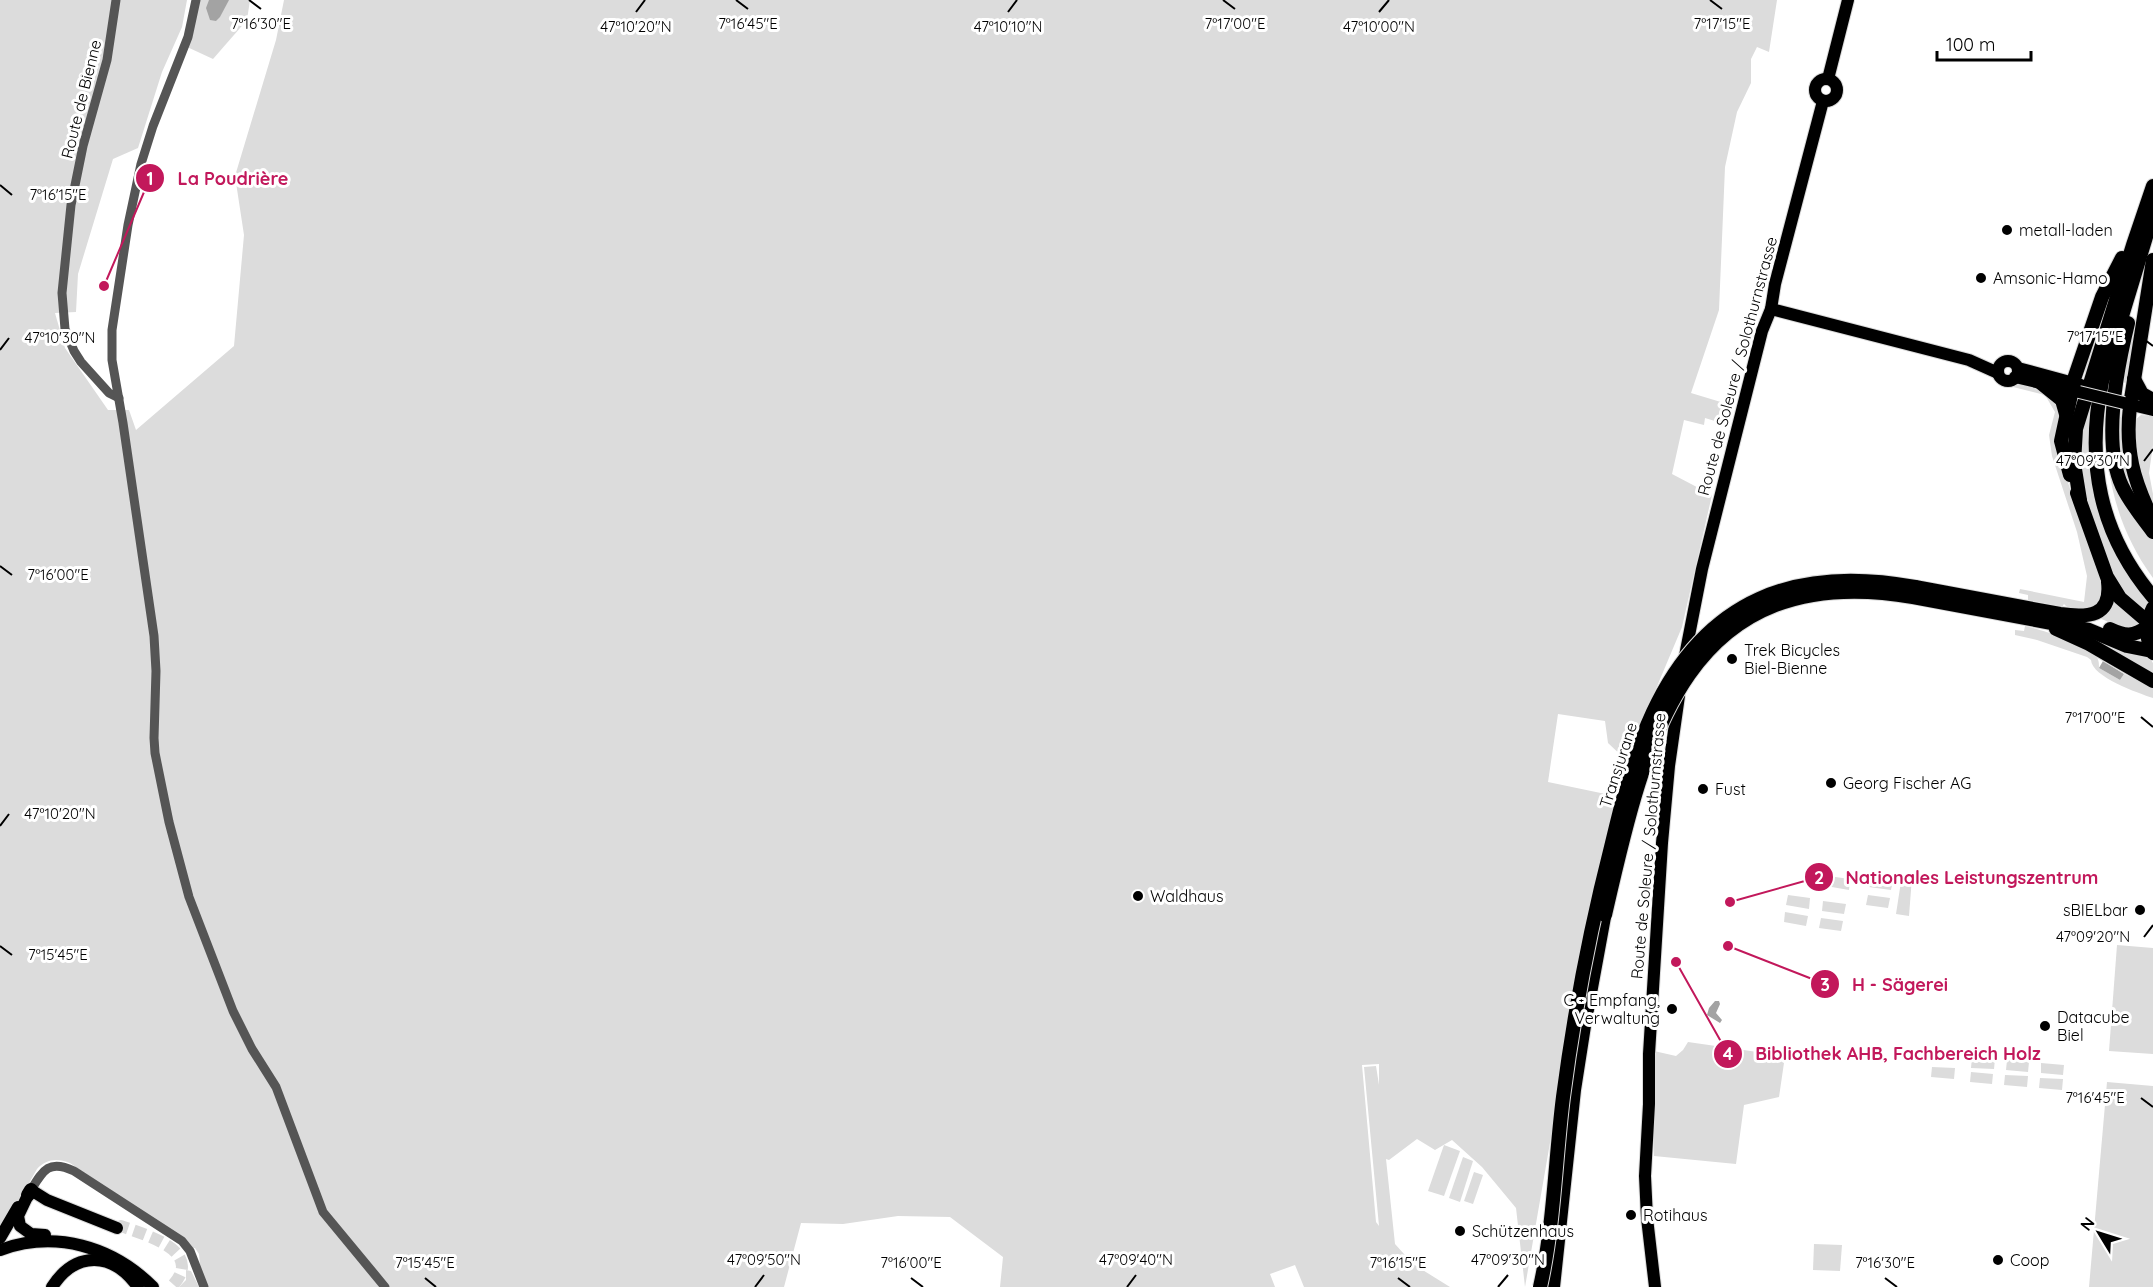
<svg xmlns="http://www.w3.org/2000/svg" width="2153" height="1287" viewBox="0 0 2153 1287" font-family="Quicksand,sans-serif">
<style>
.green{fill:#dcdcdc;fill-rule:evenodd}
.water{fill:#a3a3a3}
.lines{fill:none;stroke-linecap:round;stroke-linejoin:round}
.major-tunnel{stroke:#d9d9d9;stroke-width:12;stroke-dasharray:12 6;stroke-linecap:butt}
.major-casing{stroke:#dbdbdb;stroke-width:14}
.highway-casing{stroke:#dbdbdb;stroke-width:16}
.minor{stroke:#555;stroke-width:9}
.major{stroke:#000;stroke-width:12}
.highway{stroke:#000;stroke-width:14}
.major-bridge-casing{stroke:#dbdbdb;stroke-width:14;stroke-linecap:butt}
.highway-bridge-casing{stroke:#dbdbdb;stroke-width:16;stroke-linecap:butt}
.major-bridge{stroke:#000;stroke-width:12}
.highway-bridge{stroke:#000;stroke-width:14}
.ticks{fill:none;stroke:#000;stroke-width:2}
.poi-dot{fill:#000;stroke:#fff;stroke-width:2}
.labels{text-anchor:middle;dominant-baseline:central;stroke-width:6;stroke-linejoin:round;paint-order:stroke}
.street-label{font-size:16px;fill:#000;stroke:#fff}
.poi-label{font-size:16px;fill:#000;stroke:#fff;text-anchor:start}
.ticks-label{font-size:15px;text-anchor:middle;fill:#000;stroke:#fff;stroke-width:6;stroke-linejoin:round;paint-order:stroke}
.leader{fill:none;stroke:#c2185b;stroke-width:2}
.callout-dot{fill:#c2185b;stroke:#fff;stroke-width:2}
.mark-label{font-size:18px;text-anchor:middle;font-weight:bold;fill:#fff}
.callout-label{font-size:18px;text-anchor:middle;font-weight:bold;fill:#c2185b;stroke:#fff;stroke-width:6;stroke-linejoin:round;paint-order:stroke}
</style>
<rect width="100%" height="100%" fill="#fff"/>
<g class="green">
<path d="M0,0H187L182,27L162,72L138,148L113,159L78,274L76,312L55,313L65,348L108,410H129L136,430L234,346L244,235L235,176L276,40L284,0H1777L1769,52L1757,47L1751,59V83L1737,112L1725,167L1719,310L1691,393L1734,406L1728,425L1705,418L1704,425L1684,420L1672,474L1712,495L1682,627L1626,760L1608,743L1605,721L1558,714L1548,782L1615,796L1581,964L1525,1287L1516,1208L1482,1167L1452,1140L1435,1150L1417,1139L1389,1160L1386,1159L1395,1244L1413,1264L1450,1287H1304L1295,1265L1270,1274L1275,1287H1000L1003,1257L950,1217L898,1216L843,1224L801,1223L784,1287H202L199,1254L195,1248H193L70,1163C57,1158 46,1159 37,1169L0,1234ZM1379,1064V1085L1376,1066L1364,1067L1379,1226L1376,1222L1362,1065Z"/>
<polygon points="200,0 250,0 247,20 213,59 185,46"/>
<polygon points="2116,279 2088,373 2081,371"/>
<polygon points="2142,299 2131,384 2122,382 2130,338"/>
<path d="M2017,383L2028,385L2057,400L2060,415L2059,456L2101,580L2103,595L2098,605C2087,608 2073,614 2064,604L2062,607L2028,600V595L2019,593L2020,589L2084,602L2087,576L2077,532L2052,456L2049,435L2055,412L2045,395L2013,387Z"/>
<polygon points="2087,401 2093,403 2090,428 2091,473 2150,601 2144,613 2120,594 2083,496 2077,467"/>
<polygon points="2141,415 2153,416 2153,445 2149,473 2153,494 2153,511 2136,467 2135,420"/>
<path d="M2119,417H2125L2143,508C2118,476 2119,455 2119,417Z"/>
<path d="M2106,432L2110,446L2153,537V578C2121,534 2107,486 2106,432Z"/>
<path d="M2111,595L2141,623C2127,635 2113,622 2098,618Z"/>
<path d="M2025,626C2039,629 2087,644 2095,655C2099,659 2099,663 2099,668L2120,680L2124,674L2153,687V698C2138,693 2092,677 2091,660L2087,657L2037,640L2015,635V630L2024,631Z"/>
<polygon points="2073,631 2149,657 2153,663 2153,677"/>
<polygon points="1902,875 1912,877 1909,916 1896,914"/>
<polygon points="1828,876 1850,879 1849,890 1826,886"/>
<polygon points="1871,876 1893,880 1891,890 1869,887"/>
<polygon points="1788,895 1810,898 1809,909 1786,905"/>
<polygon points="1868,895 1890,898 1888,908 1866,905"/>
<polygon points="1823,901 1846,904 1844,914 1822,911"/>
<polygon points="1785,912 1808,916 1806,926 1784,922"/>
<polygon points="1821,918 1843,921 1841,931 1819,928"/>
<polygon points="2117,945 2153,948 2153,1054 2109,1051"/>
<polygon points="1688,1042 1785,1056 1779,1097 1744,1105 1736,1164 1654,1156 1654,1051 1676,1056 1683,1050"/>
<polygon points="1972,1057 1995,1059 1994,1069 1971,1068"/>
<polygon points="2007,1060 2029,1062 2028,1072 2006,1070"/>
<polygon points="2041,1063 2064,1065 2063,1075 2041,1073"/>
<polygon points="1932,1067 1955,1068 1954,1079 1931,1077"/>
<polygon points="1971,1072 1993,1074 1992,1084 1970,1082"/>
<polygon points="2005,1075 2028,1076 2027,1087 2004,1085"/>
<polygon points="2040,1078 2063,1079 2062,1090 2039,1088"/>
<polygon points="2107,1082 2153,1086 2153,1287 2089,1287"/>
<polygon points="1444,1145 1460,1151 1444,1196 1428,1191"/>
<polygon points="1463,1157 1473,1161 1460,1202 1449,1198"/>
<polygon points="1474,1172 1483,1175 1473,1204 1464,1201"/>
<polygon points="1814,1244 1842,1245 1840,1271 1813,1270"/>
<polygon points="186,1270 191,1271 199,1287 179,1287 186,1280"/>
</g>
<g class="water">
<polygon points="209,0 229,0 220,17 216,21 210,20 206,8"/>
<polygon points="2103,661 2124,674 2120,680 2099,668"/>
<polygon points="1715,1001 1719,1001 1720,1004 1716,1013 1722,1020 1720,1023 1707,1015 1709,1008"/>
</g>
<g class="lines">
<path class="major-tunnel" d="M117,1228L121,1226C145,1235 207,1251 171,1287"/>
<defs>
<g id="major">
<polyline points="1828,79 1848,0"/>
<circle cx="1826" cy="90" r="11"/>
<polyline points="1771,309 1969,360 1998,373"/>
<circle cx="2008" cy="371" r="10"/>
<polyline points="2018,368 2081,385"/>
<polyline points="2015,377 2079,392"/>
<polyline points="2124,403 2153,410"/>
<polyline points="1684,661 1702,569 1762,331 1771,309 1775,284 1823,101"/>
<polyline points="31,1190 47,1200 117,1228"/>
<polyline points="28,1195 18,1216 20,1226 31,1234 45,1235"/>
<polyline points="0,1238 18,1207"/>
<path d="M0,1250C55,1230 112,1246 153,1287"/>
<path d="M52,1287C76,1250 113,1252 138,1287"/>
<polyline points="1655,1287 1647,1218 1645,1176 1649,1104 1649,1054 1662,843 1669,766 1679,696"/>
</g>
<g id="highway">
<path d="M2153,214L2102,382C2086,462 2099,533 2153,597"/>
<path d="M2128,323C2117,368 2102,443 2122,486C2130,503 2142,517 2153,532"/>
<polyline points="2134,379 2142,394 2153,400"/>
<polyline points="2073,382 2102,297 2122,258"/>
<polyline points="2041,383 2062,400 2066,414"/>
<polyline points="2131,399 2153,260"/>
<path d="M2130,406C2125,450 2133,480 2153,520"/>
<polyline points="2070,475 2061,441 2072,390"/>
<polyline points="2077,493 2107,577 2120,598 2148,622"/>
<polyline points="2080,500 2074,463 2076,429 2133,245 2153,186"/>
<path d="M1915,587L2060,614C2088,618 2112,617 2108,582"/>
<polyline points="1913,597 2089,630 2127,646 2152,651"/>
<path d="M2153,608C2145,624 2145,638 2153,653"/>
<polyline points="2056,629 2089,644 2153,681"/>
<path d="M2110,629C2125,636 2133,637 2147,627"/>
<polyline points="28,1195 31,1190"/>
<polyline points="1553,1287 1574,1090 1584,1026 1604,917"/>
</g>
</defs>
<use href="#major" class="major-casing"/>
<use href="#highway" class="highway-casing"/>
<g class="minor">
<polyline points="116,0 107,60 83,146 71,205 62,293 65,329 74,351 81,362 109,393 119,398"/>
<polyline points="196,0 188,37 153,126 141,164 128,225 112,330 112,360 123,423 154,636 156,671 154,738 155,753 169,822 189,897 233,1011 252,1049 276,1087 323,1212 385,1287"/>
<path d="M31,1190C43,1170 49,1159 74,1171L182,1241L190,1251L204,1287"/>
</g>
<use href="#major" class="major"/>
<use href="#highway" class="highway"/>
<defs>
<polyline id="major-bridge" points="2079,392 2124,403"/>
<g id="highway-bridge">
<path d="M1605,915C1645,739 1685,558 1913,597"/>
<path d="M1540,1287C1554,1225 1555,1160 1563,1097C1574,1013 1590,929 1611,847C1622,801 1633,755 1653,712C1706,599 1796,565 1915,587"/>
</g>
</defs>
<use href="#major-bridge" class="major-bridge-casing"/>
<use href="#highway-bridge" class="highway-bridge-casing"/>
<use href="#major-bridge" class="major-bridge"/>
<use href="#highway-bridge" class="highway-bridge"/>
</g>
<path class="ticks" d="M249,0L261,9M736,0L748,9M1223,0L1235,9M1710,0L1722,9M636,12L645,0M1008,12L1017,0M1379,12L1389,0M0,185L12,195M2141,337L2153,346M0,350L9,338M2144,461L2153,449M0,566L12,575M2141,717L2153,727M0,826L9,814M2144,937L2153,925M0,946L12,955M2141,1098L2153,1107M425,1278L436,1287M911,1278L923,1287M1398,1278L1410,1287M1885,1278L1897,1287M755,1287L764,1275M1127,1287L1136,1275M1498,1287L1508,1275"/>
<g class="poi-dot">
<circle cx="2007" cy="230" r="6"/>
<circle cx="1981" cy="278" r="6"/>
<circle cx="1732" cy="659" r="6"/>
<circle cx="1831" cy="783" r="6"/>
<circle cx="1703" cy="789" r="6"/>
<circle cx="1138" cy="896" r="6"/>
<circle cx="2140" cy="910" r="6"/>
<circle cx="1672" cy="1009" r="6"/>
<circle cx="2045" cy="1026" r="6"/>
<circle cx="1631" cy="1215" r="6"/>
<circle cx="1460" cy="1231" r="6"/>
<circle cx="1998" cy="1260" r="6"/>
</g>
<g class="labels">
<g class="street-label">
<text transform="translate(81 99) rotate(-76)">Route de Bienne</text>
<text transform="translate(1737 366) rotate(-75)">Route de Soleure / Solothurnstrasse</text>
<text transform="translate(1618 765) rotate(-72)">Transjurane</text>
<text transform="translate(1648 846) rotate(-85)">Route de Soleure / Solothurnstrasse</text>
</g>
<g class="poi-label">
<text x="2019" y="230">metall-laden</text>
<text x="1993" y="278">Amsonic-Hamo</text>
<text x="1744" y="650">Trek Bicycles<tspan x="1744" dy="18">Biel-Bienne</tspan></text>
<text x="1843" y="783">Georg Fischer AG</text>
<text x="1715" y="789">Fust</text>
<text x="1150" y="896">Waldhaus</text>
<text x="2128" y="910" text-anchor="end">sBIELbar</text>
<text x="1660" y="1000" text-anchor="end">C - Empfang,<tspan x="1660" dy="18">Verwaltung</tspan></text>
<text x="2057" y="1017">Datacube<tspan x="2057" dy="18">Biel</tspan></text>
<text x="1643" y="1215">Rotihaus</text>
<text x="1472" y="1231">Schützenhaus</text>
<text x="2010" y="1260">Coop</text>
</g>
</g>
<g class="ticks-label">
<text x="261" y="29">7°16'30"E</text>
<text x="748" y="29">7°16'45"E</text>
<text x="1235" y="29">7°17'00"E</text>
<text x="1722" y="29">7°17'15"E</text>
<text x="636" y="32">47°10'20"N</text>
<text x="1008" y="32">47°10'10"N</text>
<text x="1379" y="32">47°10'00"N</text>
<text x="58" y="200">7°16'15"E</text>
<text x="2095" y="342">7°17'15"E</text>
<text x="60" y="343">47°10'30"N</text>
<text x="2093" y="466">47°09'30"N</text>
<text x="58" y="580">7°16'00"E</text>
<text x="2095" y="723">7°17'00"E</text>
<text x="60" y="819">47°10'20"N</text>
<text x="2093" y="942">47°09'20"N</text>
<text x="58" y="960">7°15'45"E</text>
<text x="2095" y="1103">7°16'45"E</text>
<text x="764" y="1265">47°09'50"N</text>
<text x="1136" y="1265">47°09'40"N</text>
<text x="1508" y="1265">47°09'30"N</text>
<text x="425" y="1268">7°15'45"E</text>
<text x="911" y="1268">7°16'00"E</text>
<text x="1398" y="1268">7°16'15"E</text>
<text x="1885" y="1268">7°16'30"E</text>
</g>
<path class="leader" d="M104 286L150 178M1730 902L1819 877M1728 946L1825 984M1676 962L1728 1054"/>
<g class="callout-dot">
<circle cx="104" cy="286" r="6"/>
<circle cx="1730" cy="902" r="6"/>
<circle cx="1728" cy="946" r="6"/>
<circle cx="1676" cy="962" r="6"/>
<circle cx="150" cy="178" r="15"/>
<circle cx="1819" cy="877" r="15"/>
<circle cx="1825" cy="984" r="15"/>
<circle cx="1728" cy="1054" r="15"/>
</g>
<g class="mark-label">
<text x="150" y="185">1</text>
<text x="1819" y="884">2</text>
<text x="1825" y="991">3</text>
<text x="1728" y="1060">4</text>
</g>
<g class="callout-label">
<text x="233" y="185">La Poudrière</text>
<text x="1972" y="884">Nationales Leistungszentrum</text>
<text x="1900" y="991">H - Sägerei</text>
<text x="1898" y="1060">Bibliothek AHB, Fachbereich Holz</text>
</g>
<g transform="translate(2099 1233) rotate(308)" stroke="#ffffff" stroke-width="4.5" paint-order="stroke">
<path d="M0-4.5L10 22L0 15L-10 22Z" fill="#000000"/>
<text y="-9" font-size="16" font-weight="bold" text-anchor="middle" fill="#000000">N</text>
</g>
<path d="M1937 51v9h94v-9" fill="none" stroke="#000000" stroke-width="3"/>
<text x="1946" y="51" font-size="18" fill="#000000" stroke="#ffffff" stroke-width="4.5" paint-order="stroke">100 m</text>
</svg>
